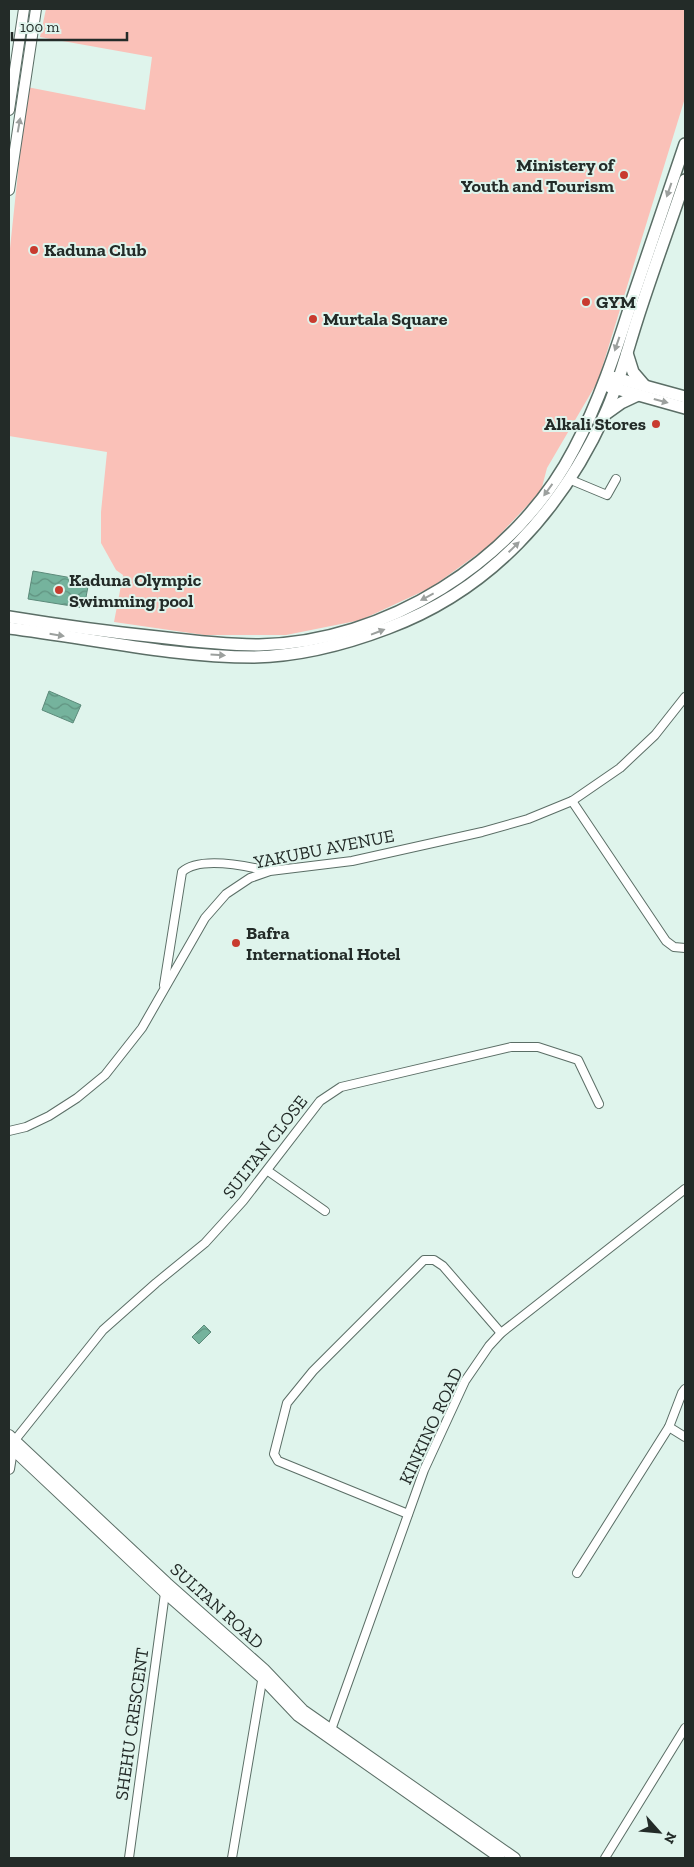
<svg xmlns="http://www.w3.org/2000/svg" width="694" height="1867" viewBox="0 0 694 1867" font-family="'Zilla Slab',serif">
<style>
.grass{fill:#fac1b8}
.water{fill:url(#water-waves);stroke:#5c8a7a}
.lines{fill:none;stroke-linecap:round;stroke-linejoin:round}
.minor-casing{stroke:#5b6e66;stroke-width:10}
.tertiary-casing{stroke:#5b6e66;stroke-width:12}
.secondary-casing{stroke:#5b6e66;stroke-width:14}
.minor{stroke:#fff;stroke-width:8}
.tertiary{stroke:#fff;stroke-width:10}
.secondary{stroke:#fff;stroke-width:11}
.oneway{fill:#9ca09e}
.poi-dot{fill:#c83b2f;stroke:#dff4ec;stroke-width:2}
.labels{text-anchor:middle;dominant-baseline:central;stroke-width:4;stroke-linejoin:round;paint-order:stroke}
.poi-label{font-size:18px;font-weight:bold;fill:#232b28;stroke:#dff4ec;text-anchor:start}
.street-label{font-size:18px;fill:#232b28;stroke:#dff4ec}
</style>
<defs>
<pattern id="water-waves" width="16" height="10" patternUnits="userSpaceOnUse" patternTransform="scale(1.25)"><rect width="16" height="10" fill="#75b39d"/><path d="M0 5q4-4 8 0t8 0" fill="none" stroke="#609280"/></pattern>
</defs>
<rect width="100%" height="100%" fill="#dff4ec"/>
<polygon class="grass" points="46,9 685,9 685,98 598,381 547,468 541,491 490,545 432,587 361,620 286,635 204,635 114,622 123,575 116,570 101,543 101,512 107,452 9,436 9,258 27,87 145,110 152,57 40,37"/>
<g class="water">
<polygon points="33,571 89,581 84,608 28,599"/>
<polygon points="49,691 81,705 73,723 42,710"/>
<polygon points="204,1325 211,1332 199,1344 192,1337"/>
</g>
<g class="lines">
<defs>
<g id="minor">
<polyline points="571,480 607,495 616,479"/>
<polyline points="572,801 666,941 674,947 685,948"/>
<path d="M164,985L182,872C199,856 247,866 268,871"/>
<polyline points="9,1131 26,1127 49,1116 77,1098 105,1075 142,1028 205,918 226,894 250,878 270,871 352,861 482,832 528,819 572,801 620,768 655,735 685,697"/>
<polyline points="268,1171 325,1211"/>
<polyline points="669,1427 685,1437"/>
<polyline points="15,1440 103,1330 156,1283 205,1243 243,1201 320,1101 341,1087 511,1047 538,1047 578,1060 599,1104"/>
<polyline points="408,1514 278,1461 274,1454 287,1403 313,1371 424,1260 434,1260 443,1266 501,1333"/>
<polyline points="577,1573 669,1427 682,1393 685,1389"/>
<polyline points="331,1730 424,1470 465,1381 489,1346 501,1333 685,1189"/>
<polyline points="129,1858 165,1593"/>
<polyline points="232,1858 263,1675"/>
<polyline points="605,1858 685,1728"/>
</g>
<g id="tertiary">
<polyline points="9,110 24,9"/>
<polyline points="9,190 36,9"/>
<polyline points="9,1435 167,1583 264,1669 303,1710 515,1858"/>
<polyline points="9,1446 165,1593 262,1678 298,1716 500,1858"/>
<polyline points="9,1469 13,1444"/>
</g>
<g id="secondary">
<polyline points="627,353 633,372 645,386"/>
<polyline points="612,377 685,397"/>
<polyline points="610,387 685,408"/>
<polyline points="607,413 621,403 638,395"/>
<path d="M9,617C58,625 108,632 158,637C191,641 225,645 259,645C385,643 516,561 574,449C599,402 616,351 632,300C650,248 667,196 685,144"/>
<path d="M9,628C90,638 172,657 254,657C299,656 346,644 388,628C490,590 561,511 605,414C619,384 627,351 637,320C652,273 669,227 685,180"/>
</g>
</defs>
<use href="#minor" class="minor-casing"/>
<use href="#tertiary" class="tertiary-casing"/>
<use href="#secondary" class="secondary-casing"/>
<use href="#minor" class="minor"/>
<use href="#tertiary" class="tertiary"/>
<use href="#secondary" class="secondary"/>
</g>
<defs><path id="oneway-solid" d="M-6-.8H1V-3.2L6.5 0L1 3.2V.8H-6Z" transform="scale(1.25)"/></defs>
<g class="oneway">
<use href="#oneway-solid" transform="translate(19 125) rotate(-80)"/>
<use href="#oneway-solid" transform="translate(669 190) rotate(109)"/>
<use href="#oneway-solid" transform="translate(617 344) rotate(109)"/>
<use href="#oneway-solid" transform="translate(661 401) rotate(15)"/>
<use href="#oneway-solid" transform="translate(548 490) rotate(126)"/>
<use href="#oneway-solid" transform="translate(514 547) rotate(-44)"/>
<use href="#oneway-solid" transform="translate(427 597) rotate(152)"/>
<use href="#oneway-solid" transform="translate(378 632) rotate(-21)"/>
<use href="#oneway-solid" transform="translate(57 635) rotate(9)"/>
<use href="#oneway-solid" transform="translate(218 655) rotate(4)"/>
</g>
<g class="poi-dot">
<circle cx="624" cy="175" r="5"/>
<circle cx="34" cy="250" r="5"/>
<circle cx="586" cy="302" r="5"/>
<circle cx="313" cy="319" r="5"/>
<circle cx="656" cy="424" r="5"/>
<circle cx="59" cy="590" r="5"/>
<circle cx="236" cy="943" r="5"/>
</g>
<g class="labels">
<g class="poi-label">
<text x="614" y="165" text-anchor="end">Ministery of<tspan x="614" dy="21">Youth and Tourism</tspan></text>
<text x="44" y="250">Kaduna Club</text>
<text x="596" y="302">GYM</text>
<text x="323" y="319">Murtala Square</text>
<text x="646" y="424" text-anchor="end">Alkali Stores</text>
<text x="69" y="580">Kaduna Olympic<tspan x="69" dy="21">Swimming pool</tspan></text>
<text x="246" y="933">Bafra<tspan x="246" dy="21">International Hotel</tspan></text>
</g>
<g class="street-label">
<text transform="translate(324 849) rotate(-11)">YAKUBU AVENUE</text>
<text transform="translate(265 1147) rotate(-52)">SULTAN CLOSE</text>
<text transform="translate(431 1426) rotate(-65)">KINKINO ROAD</text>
<text transform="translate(217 1606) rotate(42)">SULTAN ROAD</text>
<text transform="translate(132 1724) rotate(-82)">SHEHU CRESCENT</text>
</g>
</g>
<rect width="694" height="1867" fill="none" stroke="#232b28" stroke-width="20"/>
<g transform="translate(659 1832) rotate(117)" stroke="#dff4ec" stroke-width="4" paint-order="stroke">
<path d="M0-4L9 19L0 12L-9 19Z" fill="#232b28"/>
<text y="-8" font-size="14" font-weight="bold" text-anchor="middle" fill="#232b28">N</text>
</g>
<path d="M12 32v8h115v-8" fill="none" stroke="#232b28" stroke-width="2.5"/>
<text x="20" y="32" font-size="15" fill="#232b28" stroke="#dff4ec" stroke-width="4" paint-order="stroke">100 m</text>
</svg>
